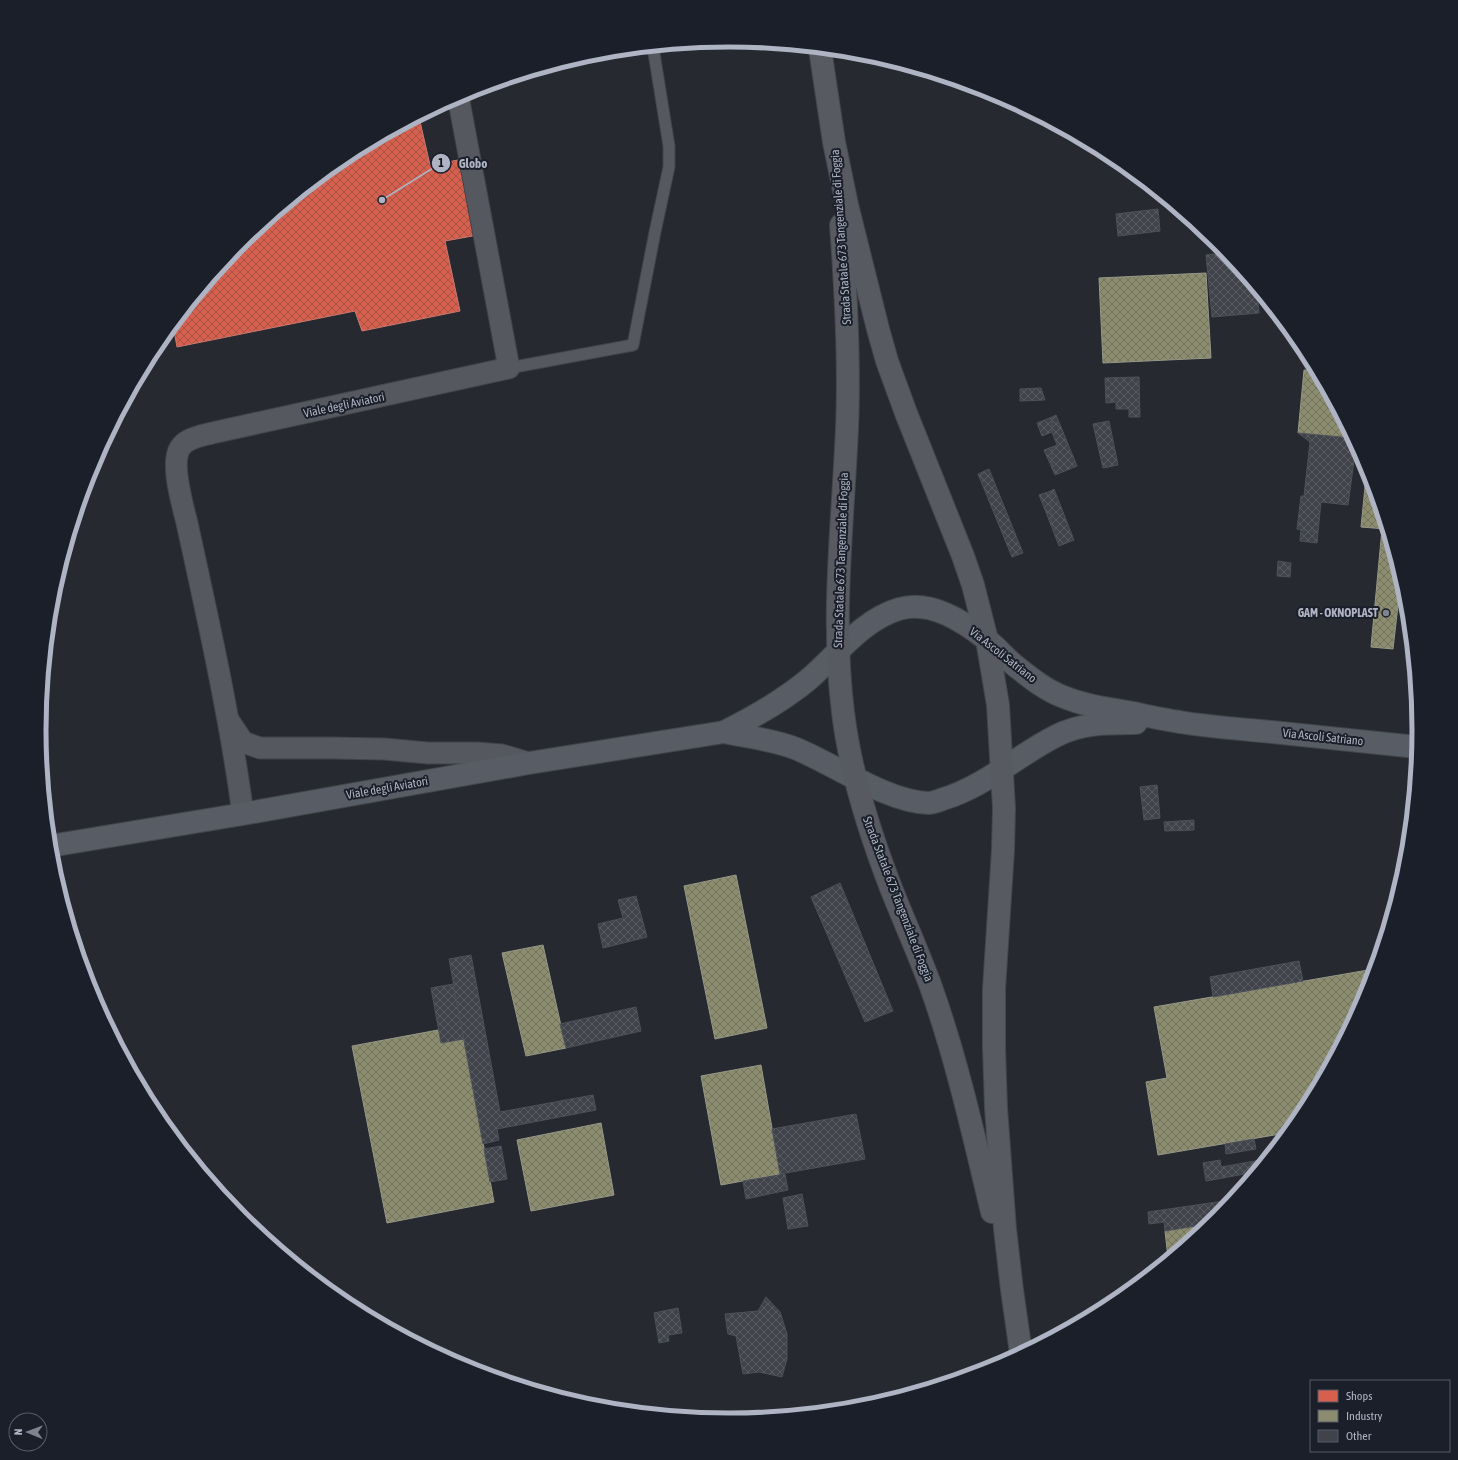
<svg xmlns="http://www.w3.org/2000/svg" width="1458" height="1460" viewBox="0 0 1458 1460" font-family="'Asap Condensed',sans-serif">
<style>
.shops{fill:url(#shops-cross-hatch);stroke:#ca7970}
.industry{fill:url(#industry-cross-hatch);stroke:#969888}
.building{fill:url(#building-cross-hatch);stroke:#4d5158}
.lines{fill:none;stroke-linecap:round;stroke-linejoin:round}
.service-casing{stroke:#41444a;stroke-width:13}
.minor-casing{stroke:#41444a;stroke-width:23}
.secondary-casing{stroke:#41444a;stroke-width:24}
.primary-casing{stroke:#42464d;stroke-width:24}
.service{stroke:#55585f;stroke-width:11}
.minor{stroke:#55585f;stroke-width:21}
.secondary{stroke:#585c64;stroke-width:22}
.primary{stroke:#575a61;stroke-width:22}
.poi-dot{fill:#7e8390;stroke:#1a1f2a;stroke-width:1.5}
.labels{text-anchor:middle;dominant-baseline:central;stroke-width:4;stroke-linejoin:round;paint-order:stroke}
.street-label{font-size:12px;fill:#aeb4c3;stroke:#1a1f2a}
.poi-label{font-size:12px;font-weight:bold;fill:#aeb4c3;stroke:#1a1f2a;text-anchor:end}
.rim{fill:none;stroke:#aeb4c3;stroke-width:5}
.leader{fill:none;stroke:#aeb4c3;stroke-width:1.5}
.callout-dot{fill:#aeb4c3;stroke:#1a1f2a;stroke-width:1.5}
.mark-label{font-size:12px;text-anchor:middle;font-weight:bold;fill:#111}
.callout-label{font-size:13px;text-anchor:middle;font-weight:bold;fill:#aeb4c3;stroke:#1a1f2a;stroke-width:4;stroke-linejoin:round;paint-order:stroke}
</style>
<defs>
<pattern id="shops-cross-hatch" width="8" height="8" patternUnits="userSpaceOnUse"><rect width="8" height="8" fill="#d6604d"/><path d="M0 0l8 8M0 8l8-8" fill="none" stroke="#a55347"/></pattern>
<pattern id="industry-cross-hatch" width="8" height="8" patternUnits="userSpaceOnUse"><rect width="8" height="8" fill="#8c8c6e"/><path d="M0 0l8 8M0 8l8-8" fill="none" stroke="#72725e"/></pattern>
<pattern id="building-cross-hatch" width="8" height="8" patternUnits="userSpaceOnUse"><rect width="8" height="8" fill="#404349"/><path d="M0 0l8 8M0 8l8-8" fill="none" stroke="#595c62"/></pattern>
</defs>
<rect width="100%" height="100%" fill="#262930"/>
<polygon class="shops" points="419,117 430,165 464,159 478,235 445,241 460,311 362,331 355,311 177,347 173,325 241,242 346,156"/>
<g class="industry">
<polygon points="1206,273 1211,358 1103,363 1099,278"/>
<polygon points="1304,370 1316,371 1352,438 1298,433"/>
<polygon points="1367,467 1386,529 1361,527"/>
<polygon points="1382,529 1386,529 1401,579 1393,649 1371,647"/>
<polygon points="736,875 767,1028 715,1039 684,886"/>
<polygon points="543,945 566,1048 526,1056 502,953"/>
<polygon points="1374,969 1366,994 1303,1114 1286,1133 1158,1155 1146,1082 1167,1078 1154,1007"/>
<polygon points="438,1030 441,1043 464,1039 494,1202 387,1223 352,1046"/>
<polygon points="761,1065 780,1174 721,1185 701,1076"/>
<polygon points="601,1123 614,1195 531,1211 517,1140"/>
<polygon points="1209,1224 1168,1258 1165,1231"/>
</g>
<g class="building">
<polygon points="1158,209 1160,231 1118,236 1116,214"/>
<polygon points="1226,253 1257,291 1259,313 1212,317 1206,255"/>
<polygon points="1139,377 1140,417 1129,417 1129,409 1116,409 1116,402 1106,403 1105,378"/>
<polygon points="1041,388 1045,400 1020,401 1020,389"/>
<polygon points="1056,415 1077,466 1055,475 1052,468 1052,447 1057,445 1052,432 1052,417"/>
<polygon points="1052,417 1052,432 1042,436 1037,423"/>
<polygon points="1109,421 1118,465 1103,468 1093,424"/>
<polygon points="1298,433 1352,438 1356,446 1348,505 1321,502 1318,532 1297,529 1301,496 1304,496 1310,442"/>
<polygon points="1052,447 1052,468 1044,450"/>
<polygon points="989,469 1023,553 1012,557 978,474"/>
<polygon points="1054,489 1074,540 1059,546 1051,525 1051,491"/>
<polygon points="1051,491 1051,525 1039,495"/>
<polygon points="1301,530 1318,532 1317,543 1300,541"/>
<polygon points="1278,561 1291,563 1290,577 1277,576"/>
<polygon points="1157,785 1160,818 1144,820 1140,787"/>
<polygon points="1194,820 1194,830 1165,831 1164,822"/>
<polygon points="840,883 893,1011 865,1022 811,897"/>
<polygon points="636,896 647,937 603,948 598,924 623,918 618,900"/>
<polygon points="471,955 500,1112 593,1095 596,1110 497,1129 499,1140 483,1144 449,959"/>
<polygon points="1299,961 1303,981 1213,997 1210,977"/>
<polygon points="453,984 464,1039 441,1043 431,988"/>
<polygon points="636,1007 641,1031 566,1048 560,1024"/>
<polygon points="856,1114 865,1159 780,1174 772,1129"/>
<polygon points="1254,1139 1256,1149 1226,1154 1225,1144"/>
<polygon points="501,1146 507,1179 490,1182 484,1149"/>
<polygon points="1266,1159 1255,1172 1223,1178 1221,1167"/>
<polygon points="1220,1160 1223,1178 1206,1181 1203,1163"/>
<polygon points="785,1174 788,1190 746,1199 743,1181"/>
<polygon points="802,1194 808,1226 788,1229 783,1198"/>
<polygon points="1231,1200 1217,1218 1209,1224 1165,1231 1164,1222 1149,1224 1148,1212"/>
<polygon points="766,1297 780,1312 787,1334 787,1359 782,1377 759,1372 743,1374 736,1336 728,1334 725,1314 758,1311"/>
<polygon points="678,1308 682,1333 668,1335 669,1341 659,1343 654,1313"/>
</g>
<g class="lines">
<defs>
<polyline id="service" points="509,368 633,345 655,232 669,167 669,146 653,47"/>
<g id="minor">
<polyline points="229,721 243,742 260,748 331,748 384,749 428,753 477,753 502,755 529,763"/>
<path d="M243,814C230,717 208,619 187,523C183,506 170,464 180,448C186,438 201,436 212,433L509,368L458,96"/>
</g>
<g id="secondary">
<path d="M724,732C748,737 775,740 797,749C835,765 888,802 928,803C933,803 938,801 943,799C984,787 1018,755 1056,736C1080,723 1109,723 1136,723"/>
<path d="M50,846L243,814L529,763L724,732C754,717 783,701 809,679C837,655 862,620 899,609C931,600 963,621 987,640C998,648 1007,660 1018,668C1032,679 1047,691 1064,697C1087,707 1114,709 1138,714C1152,717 1166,720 1180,722C1210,727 1241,729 1272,732C1320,737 1369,742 1417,747"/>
</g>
<g id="primary">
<polyline points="820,49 834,142 847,205 878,329 887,361 906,413 963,556 973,585 987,640 998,705 1004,808 1003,850 994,989 994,1048 996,1108 1005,1229 1012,1290 1021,1353"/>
<path d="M841,225C846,292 850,360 847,428C843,522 831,617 843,712C850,772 869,831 891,888C904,921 919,954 931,987C957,1060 974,1137 992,1212"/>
</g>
</defs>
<use href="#service" class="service-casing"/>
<use href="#minor" class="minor-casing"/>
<use href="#secondary" class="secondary-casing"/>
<use href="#primary" class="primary-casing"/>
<use href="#service" class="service"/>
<use href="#minor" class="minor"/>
<use href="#secondary" class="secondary"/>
<use href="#primary" class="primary"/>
</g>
<circle class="poi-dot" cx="1386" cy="613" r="4"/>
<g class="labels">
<g class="street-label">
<text transform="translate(841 237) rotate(-94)">Strada Statale 673 Tangenziale di Foggia</text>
<text transform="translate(344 405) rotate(-12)">Viale degli Aviatori</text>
<text transform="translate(841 560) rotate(-88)">Strada Statale 673 Tangenziale di Foggia</text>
<text transform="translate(1003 655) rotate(38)">Via Ascoli Satriano</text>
<text transform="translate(1323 737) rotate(6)">Via Ascoli Satriano</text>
<text transform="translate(387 788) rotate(-10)">Viale degli Aviatori</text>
<text transform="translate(898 899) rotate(69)">Strada Statale 673 Tangenziale di Foggia</text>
</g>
<g class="poi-label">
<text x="1378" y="613">GAM - OKNOPLAST</text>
</g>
</g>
<path d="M0 0H1458V1460H0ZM46 730a683 683 0 1 1 1366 0a683 683 0 1 1-1366 0Z" fill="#1a1f2a" fill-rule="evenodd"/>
<path class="rim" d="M46 730a683 683 0 1 1 1366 0a683 683 0 1 1-1366 0Z"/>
<path class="leader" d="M382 200L441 163"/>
<g class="callout-dot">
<circle cx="382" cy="200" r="4"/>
<circle cx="441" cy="163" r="10"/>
</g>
<g class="mark-label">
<text x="441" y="167">1</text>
</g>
<g class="callout-label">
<text x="473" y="168">Globo</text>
</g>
<rect x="1310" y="1380" width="140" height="72" fill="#1a1f2a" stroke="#555b67"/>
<rect x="1318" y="1390" width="20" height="12" fill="#d6604d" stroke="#555b67"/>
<text x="1346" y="1400" font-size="12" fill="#aeb4c3">Shops</text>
<rect x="1318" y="1410" width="20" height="12" fill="#8c8c6e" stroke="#555b67"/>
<text x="1346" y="1420" font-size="12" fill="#aeb4c3">Industry</text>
<rect x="1318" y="1430" width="20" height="12" fill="#404349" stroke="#555b67"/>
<text x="1346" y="1440" font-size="12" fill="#aeb4c3">Other</text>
<g transform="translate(28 1432) rotate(271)"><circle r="19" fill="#1a1f2a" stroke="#555b67"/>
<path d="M0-3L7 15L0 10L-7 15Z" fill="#7e8390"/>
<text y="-6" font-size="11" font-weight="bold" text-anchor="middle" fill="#aeb4c3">N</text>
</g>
</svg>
